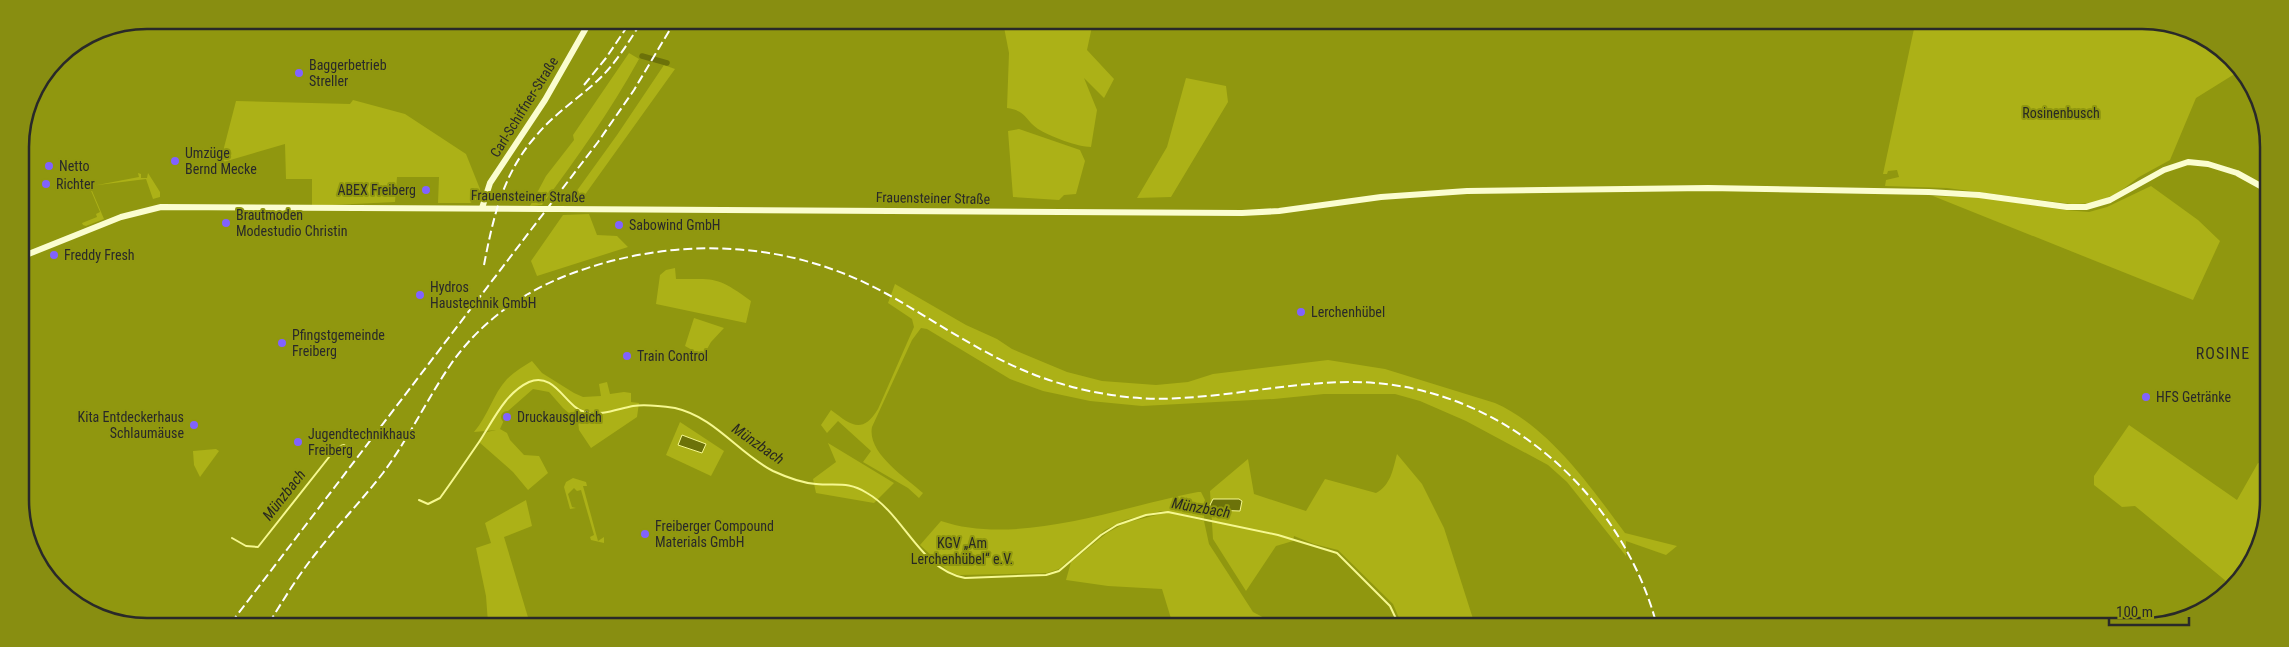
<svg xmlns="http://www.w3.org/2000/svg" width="2289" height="647" viewBox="0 0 2289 647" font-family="'Roboto Condensed',sans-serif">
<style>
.green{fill:#acb117}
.water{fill:#6c7209;stroke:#f6f890}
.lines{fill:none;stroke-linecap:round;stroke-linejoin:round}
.stream{stroke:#f6f890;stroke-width:2}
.canal{stroke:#6c7209;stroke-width:5.5}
.secondary{stroke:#fbfdcf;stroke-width:6}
.rail{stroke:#fff;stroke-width:2;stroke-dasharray:9 4;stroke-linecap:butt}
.secondary-bridge{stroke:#fbfdcf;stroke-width:6}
.poi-dot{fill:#8162ff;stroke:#90970f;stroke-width:2}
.labels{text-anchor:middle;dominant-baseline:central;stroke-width:4;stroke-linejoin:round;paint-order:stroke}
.poi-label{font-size:14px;fill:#292929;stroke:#90970f;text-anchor:start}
.street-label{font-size:14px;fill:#292929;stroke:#90970f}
.park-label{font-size:14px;fill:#282923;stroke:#90970f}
.water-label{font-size:15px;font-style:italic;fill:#282820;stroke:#90970f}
.quarter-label{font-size:16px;letter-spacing:1px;fill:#292929;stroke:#90970f}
.rim{fill:none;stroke:#292929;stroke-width:2.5}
</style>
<rect width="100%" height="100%" fill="#90970f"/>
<g class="green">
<path d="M1003,22H1093L1087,50L1114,79L1104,98L1084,78L1097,110L1091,147C1078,147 1049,136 1038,129C1024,119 1027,111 1007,108L1009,53Z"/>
<polygon points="1915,24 2175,24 2232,57 2242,77 2233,75 2196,98 2170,160 2139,177 2118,193 2095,203 2072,204 1947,188 1885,186 1886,180 1899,177 1897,170 1888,171 1887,174 1883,174"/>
<path d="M629,53L639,59C611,110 577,158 542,205L530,206L546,176L574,140L573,135Z"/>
<polygon points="664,65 675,69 579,203 568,203 617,135"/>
<polygon points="1186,78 1226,86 1228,102 1171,197 1137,198 1167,147"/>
<polygon points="353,100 405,114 466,154 480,189 477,199 470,203 438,203 439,177 397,177 395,202 312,206 312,179 286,179 285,144 220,163 236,101 350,104"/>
<polygon points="1019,129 1080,150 1085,161 1076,194 1064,195 1059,200 1013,197 1008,131"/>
<polygon points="138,173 141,174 141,178 147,178 148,173 160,192 160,197 153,199 146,179 90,186 104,219 86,226 83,225 82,223 97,217 96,214 100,212 89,186 85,188 85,183 91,181 92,186 139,177"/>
<polygon points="2151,186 2198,220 2220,241 2193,300 1933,196 1985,198 2065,210 2089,212 2107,207"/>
<polygon points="589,214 597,235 617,236 628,247 537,276 531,261 563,215"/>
<path d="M675,268L676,279C716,279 717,276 751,301L746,323L656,304L660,275L666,270Z"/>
<path d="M895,284L966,325L997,339L1012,349L1067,372L1102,381L1156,385L1188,382L1213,374L1328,360L1385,369L1495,403C1549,427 1590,486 1625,533L1677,546L1666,555L1626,541V556L1567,482L1548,465L1466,421L1420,401L1395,394H1324L1274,399L1142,406L1090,401L1043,391L1010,379L927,329L921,328L912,340L872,427C867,453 905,477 923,493L919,498L908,488L863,462L871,451L838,421L827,433L821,425L831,410C851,425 862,435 878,409L914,327L912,319L888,303Z"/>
<polygon points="694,318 724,328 711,342 703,356 685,346"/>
<path d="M532,361L542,373L574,393L583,397L601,396L599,384L607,382L610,394L624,392L631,393V402L639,403L637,417L591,448L579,430L578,421L563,408L549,392L533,389L508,411L500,429L507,433L510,440L524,455L539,456L548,473L528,490L513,472L479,442L487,432L496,430L474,432C488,416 493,394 507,379C514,372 524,366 532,361Z"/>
<polygon points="680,422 724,451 711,476 666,455"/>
<polygon points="2129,425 2237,500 2258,463 2265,464 2265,533 2232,586 2135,506 2122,507 2094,485 2094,476"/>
<polygon points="828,443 894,483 874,503 816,493 813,479 836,462"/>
<polygon points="216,449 219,451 200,477 194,465 193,451"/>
<path d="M1397,454L1422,484L1444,528L1475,625H1402L1393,604L1338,550L1314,544L1294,536L1293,541L1276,546L1246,591L1213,539L1210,491L1248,459L1254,494L1306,511L1325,479L1376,493C1391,485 1393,469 1397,454Z"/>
<polygon points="573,478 586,482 587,486 583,486 598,541 604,537 604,543 591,540 590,537 594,535 581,490 577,491 574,488 568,494 572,507 576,508 570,509 564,487 566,482"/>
<path d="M1198,492H1201L1205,500L1204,519L1161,511L1125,520L1105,530L1059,569L1047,573L958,575L948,571L920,545L941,521C1018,547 1120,507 1198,492Z"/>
<polygon points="526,500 532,526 504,537 530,624 488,623 486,596 476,548 491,543 485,523"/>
<polygon points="1168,512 1204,521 1209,544 1253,612 1278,625 1173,625 1162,589 1108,586 1066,580 1071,562 1107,533 1125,523"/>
</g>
<g class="water">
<polygon points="682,435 706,444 702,453 678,445"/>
<polygon points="1213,499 1239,499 1242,501 1240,511 1212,510 1210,505"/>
</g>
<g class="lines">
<g class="stream">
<path d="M419,500L428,504L440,498C453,480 466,461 479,442C493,421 505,393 529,382C555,371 566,408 585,412C602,416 617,409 633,406C647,404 661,406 675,408C715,417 739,454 773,471C786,477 802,483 816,484C836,486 848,481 867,493C904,514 920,570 965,578L1046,575L1059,571L1101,535L1117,525L1146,515L1168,512L1278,535L1337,553L1390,606L1399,625"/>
<polyline points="232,538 246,546 258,547 337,447 344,445 349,448"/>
</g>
<polyline class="canal" points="642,56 667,63"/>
<g class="secondary">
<polyline points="482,208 490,183 545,100 590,21"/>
<polyline points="558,209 1242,213 1279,211 1381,197 1467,191 1708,188 1929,192 1979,195 2067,207 2086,207 2110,200 2164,170 2188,162 2208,164 2237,173 2266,189"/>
<polyline points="21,257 121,217 161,207 542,209"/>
</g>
<g class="rail">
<polyline points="584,85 606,58 631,21"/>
<path d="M484,265C493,218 503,173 536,136C553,115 576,100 596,82C615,65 628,43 642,21"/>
<polyline points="231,623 598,142 634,90 675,21"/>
<path d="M269,623C284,599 299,574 317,552C338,525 362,500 383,473C409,438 427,399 451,364C481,321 524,291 573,273C677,235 790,240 887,294C944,326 998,366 1062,384C1099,395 1142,401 1181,398C1238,395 1294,382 1352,382C1495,382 1621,489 1657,626"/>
</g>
<polyline class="secondary-bridge" points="542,209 558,209"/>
</g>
<g class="poi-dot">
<circle cx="299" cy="73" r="5"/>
<circle cx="175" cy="161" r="5"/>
<circle cx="49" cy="166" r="5"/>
<circle cx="46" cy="184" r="5"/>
<circle cx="426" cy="190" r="5"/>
<circle cx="226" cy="223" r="5"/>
<circle cx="619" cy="225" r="5"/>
<circle cx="54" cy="255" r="5"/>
<circle cx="420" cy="295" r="5"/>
<circle cx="1301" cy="312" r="5"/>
<circle cx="282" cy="343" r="5"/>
<circle cx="627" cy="356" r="5"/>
<circle cx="2146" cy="397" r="5"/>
<circle cx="507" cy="417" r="5"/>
<circle cx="194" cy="425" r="5"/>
<circle cx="298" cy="442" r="5"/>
<circle cx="645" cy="534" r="5"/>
</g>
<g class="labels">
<g class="poi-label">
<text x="309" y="65">Baggerbetrieb<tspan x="309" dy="16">Streller</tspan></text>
<text x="185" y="153">Umzüge<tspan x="185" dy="16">Bernd Mecke</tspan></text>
<text x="59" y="166">Netto</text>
<text x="56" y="184">Richter</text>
<text x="416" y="190" text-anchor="end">ABEX Freiberg</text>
<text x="236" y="215">Brautmoden<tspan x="236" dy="16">Modestudio Christin</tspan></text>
<text x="629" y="225">Sabowind GmbH</text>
<text x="64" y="255">Freddy Fresh</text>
<text x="430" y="287">Hydros<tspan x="430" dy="16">Haustechnik GmbH</tspan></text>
<text x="1311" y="312">Lerchenhübel</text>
<text x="292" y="335">Pfingstgemeinde<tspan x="292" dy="16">Freiberg</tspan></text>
<text x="637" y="356">Train Control</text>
<text x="2156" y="397">HFS Getränke</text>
<text x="184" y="417" text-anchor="end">Kita Entdeckerhaus<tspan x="184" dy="16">Schlaumäuse</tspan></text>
<text x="517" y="417">Druckausgleich</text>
<text x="308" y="434">Jugendtechnikhaus<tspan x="308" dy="16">Freiberg</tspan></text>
<text x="655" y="526">Freiberger Compound<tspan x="655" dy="16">Materials GmbH</tspan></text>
</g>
<g class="street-label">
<text transform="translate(524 107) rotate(-58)">Carl-Schiffner-Straße</text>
<text transform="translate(528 196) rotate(1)">Frauensteiner Straße</text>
<text transform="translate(933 198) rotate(1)">Frauensteiner Straße</text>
</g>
<g class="park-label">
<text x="2061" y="113">Rosinenbusch</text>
<text x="962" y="543">KGV „Am<tspan x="962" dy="16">Lerchenhübel“ e.V.</tspan></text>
</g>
<g class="water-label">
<text transform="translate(758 444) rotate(35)">Münzbach</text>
<text transform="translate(284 495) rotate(-52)">Münzbach</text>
<text transform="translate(1201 508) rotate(10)">Münzbach</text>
</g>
<g class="quarter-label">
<text x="2223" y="353">ROSINE</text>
</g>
</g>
<path d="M0 0H2289V647H0ZM147 29H2142A118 118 0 0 1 2260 147V500A118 118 0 0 1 2142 618H147A118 118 0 0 1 29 500V147A118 118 0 0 1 147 29Z" fill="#888e11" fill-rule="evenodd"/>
<path class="rim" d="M147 29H2142A118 118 0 0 1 2260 147V500A118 118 0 0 1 2142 618H147A118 118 0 0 1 29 500V147A118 118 0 0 1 147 29Z"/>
<path d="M2109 617v8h80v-8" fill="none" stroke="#292929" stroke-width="2.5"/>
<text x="2116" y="617" font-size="15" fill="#292929" stroke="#90970f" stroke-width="4" paint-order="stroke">100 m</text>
</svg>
